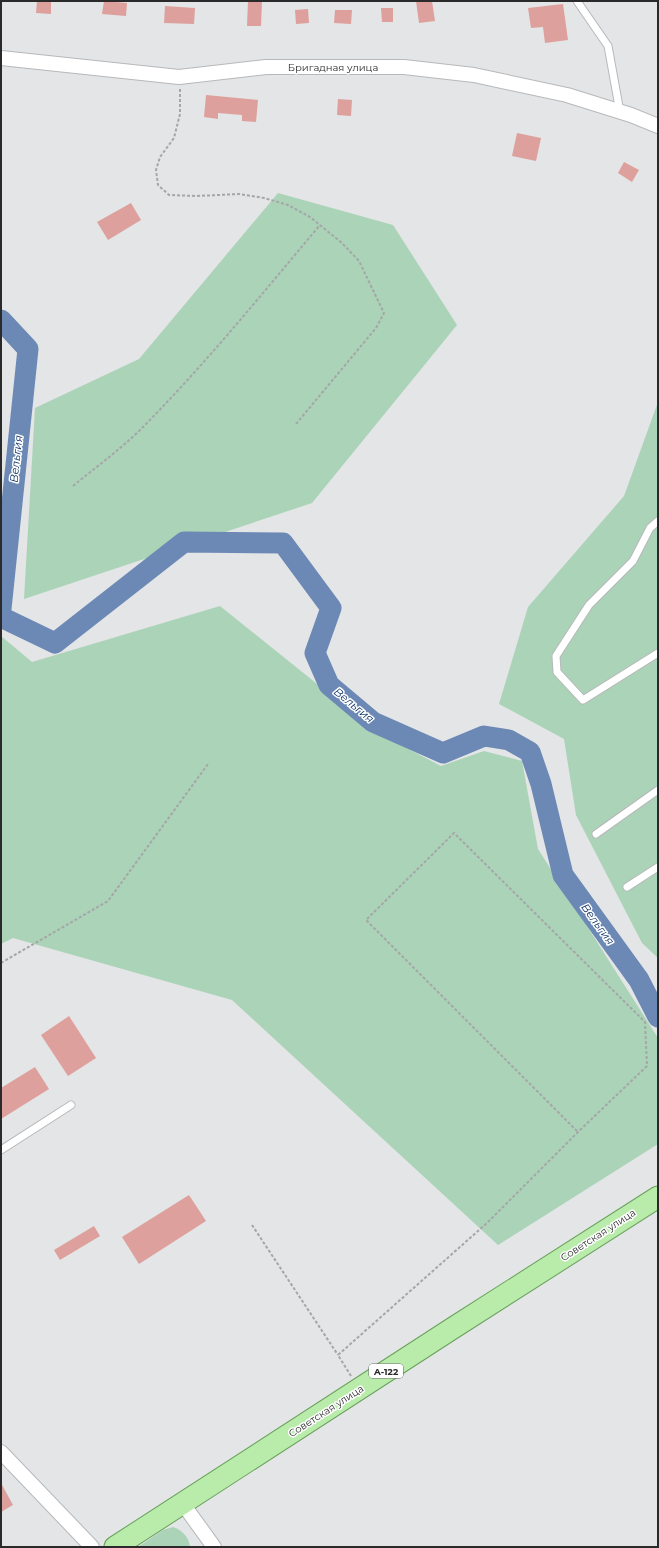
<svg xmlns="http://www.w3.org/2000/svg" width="659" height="1548" viewBox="0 0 659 1548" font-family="Montserrat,sans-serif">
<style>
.green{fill:#abd3b8}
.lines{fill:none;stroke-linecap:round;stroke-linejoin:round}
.river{stroke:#6c89b5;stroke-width:21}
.building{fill:#dea09c}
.lane-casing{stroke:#b7b8ba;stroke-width:9}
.street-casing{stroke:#b7b8ba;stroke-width:16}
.primary-casing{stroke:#68a05a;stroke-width:23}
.path{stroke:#a5a6a7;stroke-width:2;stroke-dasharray:3 2;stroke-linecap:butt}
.lane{stroke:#fff;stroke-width:7}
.street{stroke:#fff;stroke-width:14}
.primary{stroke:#b9ecab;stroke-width:21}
.labels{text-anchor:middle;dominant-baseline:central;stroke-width:3;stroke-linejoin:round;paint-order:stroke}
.shield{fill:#fff;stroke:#6a6a6b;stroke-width:1}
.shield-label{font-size:9px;font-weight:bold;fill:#2a2a2b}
.street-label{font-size:10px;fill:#2a2a2b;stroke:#fff}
.water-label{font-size:11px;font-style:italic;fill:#0c3067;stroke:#fff}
</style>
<rect width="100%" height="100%" fill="#e3e5e6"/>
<g class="green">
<polygon points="278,193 393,225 457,325 312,503 24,599 35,408 139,359"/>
<polygon points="658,402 658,958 642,943 576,815 564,739 499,704 528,607 624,496"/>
<polygon points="220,606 378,733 441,766 484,751 522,761 538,849 658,1038 658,1144 498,1245 232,1000 13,938 1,944 1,636 32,662"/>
<path d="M173,1527C182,1530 189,1537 190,1547H138L163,1530Z"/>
</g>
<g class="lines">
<g class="river">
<polyline points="1,320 28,349 1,609"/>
<polyline points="1,617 55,643 184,542 283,543 331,608 315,653 329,685 373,722 443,753 484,736 509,740 530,752 541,784 563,875 639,980 658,1017"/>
</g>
</g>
<g class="building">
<polygon points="37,1 51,1 51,14 36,13"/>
<polygon points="104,1 127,3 126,16 102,14"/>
<polygon points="248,1 262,1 261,26 247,26"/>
<polygon points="416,1 432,1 435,21 419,23"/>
<polygon points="563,4 568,40 545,43 543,27 531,28 528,8"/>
<polygon points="165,6 195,8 194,24 164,23"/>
<polygon points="381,8 393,8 393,22 382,22"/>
<polygon points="308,9 309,23 296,24 295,10"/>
<polygon points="335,10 352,10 351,24 334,23"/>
<polygon points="206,95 258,100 256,122 242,121 242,115 218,113 218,119 204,117"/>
<polygon points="338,99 352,100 351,116 337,115"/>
<polygon points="517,133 541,138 536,161 512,156"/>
<polygon points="624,162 639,170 632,182 618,173"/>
<polygon points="131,203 141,220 108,240 97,222"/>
<polygon points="69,1016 96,1058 68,1076 41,1035"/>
<polygon points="35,1067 49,1089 1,1119 1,1088"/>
<polygon points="189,1195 206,1221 139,1264 122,1237"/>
<polygon points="94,1226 100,1236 60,1260 54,1250"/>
<polygon points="1,1483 13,1505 1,1512"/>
</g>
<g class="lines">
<defs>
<g id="lane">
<polyline points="577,1 608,46 620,112"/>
<polyline points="658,521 650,528 633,561 589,605 556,656 557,672 583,700 658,653"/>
<polyline points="596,834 658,790"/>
<polyline points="627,887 658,867"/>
<polyline points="1,1150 71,1105"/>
</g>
<g id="street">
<polyline points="1,58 179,77 266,67 404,67 474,75 567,95 631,115 658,126"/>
<polyline points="1,1452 92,1547"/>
<polyline points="183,1504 214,1547"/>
</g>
<polyline id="primary" points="115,1547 453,1328 658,1197"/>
</defs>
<use href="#lane" class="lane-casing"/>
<use href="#street" class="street-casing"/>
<use href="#primary" class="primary-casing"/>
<g class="path">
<polyline points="180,89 180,114 174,138 160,157 156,170 158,185 169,195 197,196 239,194 264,198 288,205 310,217 342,243 359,261 384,313 376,328 296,424"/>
<path d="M73,486C95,468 118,451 138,432C203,367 261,295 320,225"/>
<polyline points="1,963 108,901 208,764"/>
<polyline points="252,1225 338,1355"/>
<polyline points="351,1376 338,1355 487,1223 578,1132 647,1066 645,1022 454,833 366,920 578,1132"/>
</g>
<use href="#lane" class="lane"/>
<use href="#street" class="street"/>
<use href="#primary" class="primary"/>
</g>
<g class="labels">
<rect class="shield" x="369" y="1364" width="34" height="14" rx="3"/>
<g class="shield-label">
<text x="386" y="1371">А-122</text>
</g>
<g class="street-label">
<text x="333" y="67">Бригадная улица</text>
<text transform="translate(598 1235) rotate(-33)">Советская улица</text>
<text transform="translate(326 1411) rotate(-33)">Советская улица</text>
</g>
<g class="water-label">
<text transform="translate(16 459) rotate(-84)">Вельгия</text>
<text transform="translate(354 705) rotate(39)">Вельгия</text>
<text transform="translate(598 924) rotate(54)">Вельгия</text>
</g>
</g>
<rect width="659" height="1548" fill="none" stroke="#2a2a2b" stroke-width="4"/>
</svg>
